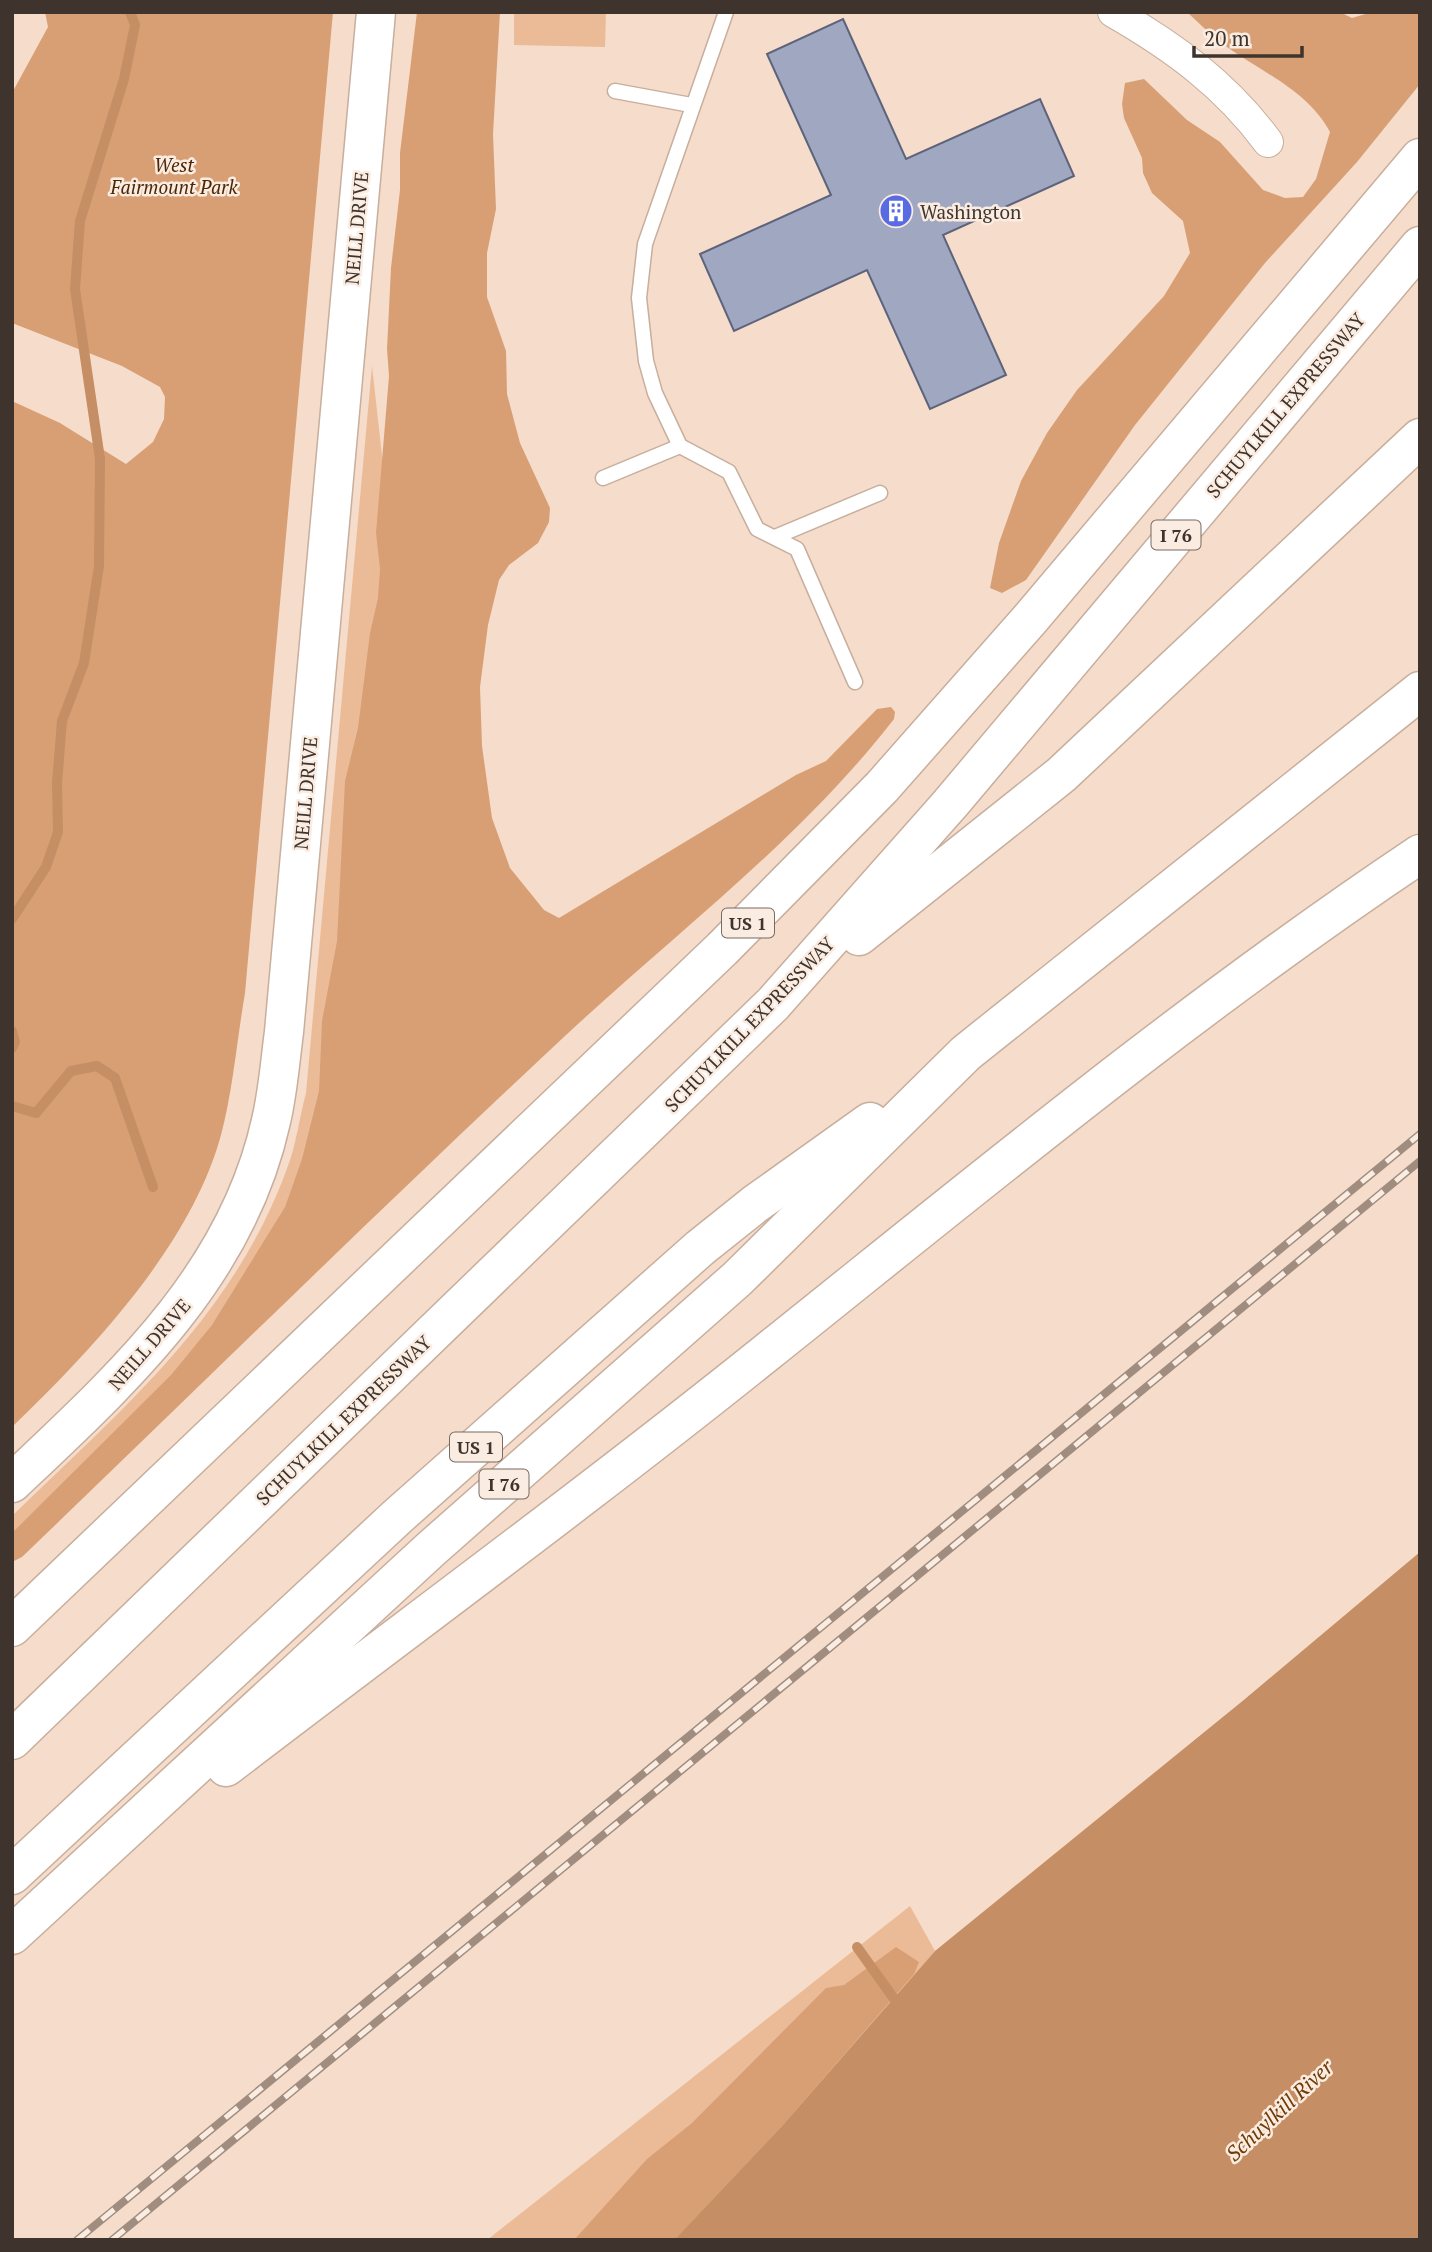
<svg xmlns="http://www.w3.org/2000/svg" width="1432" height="2252" viewBox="0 0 1432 2252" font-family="'PT Serif',serif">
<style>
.green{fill:#ebbb98}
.forest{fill:#d89f75}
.water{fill:#c58e64}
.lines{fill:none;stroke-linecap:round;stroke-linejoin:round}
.stream{stroke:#c58e64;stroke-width:10}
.building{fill:#a0a7c0;stroke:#5c637a;stroke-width:2}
.service-casing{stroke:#c7ae9d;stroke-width:17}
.minor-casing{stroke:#c7ae9d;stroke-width:32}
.secondary-casing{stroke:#c7ae9d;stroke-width:41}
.motorway-casing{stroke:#c7ae9d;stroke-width:41}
.service{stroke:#fff;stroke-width:14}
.minor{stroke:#fff;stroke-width:30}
.secondary{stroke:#fff;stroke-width:38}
.motorway{stroke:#fff;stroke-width:38}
.rail-casing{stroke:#a08d80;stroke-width:8}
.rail{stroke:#fbece1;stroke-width:5;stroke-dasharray:16;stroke-linecap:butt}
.labels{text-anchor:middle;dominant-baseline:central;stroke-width:5;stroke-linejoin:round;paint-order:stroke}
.shield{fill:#fbece1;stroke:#776b63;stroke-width:2}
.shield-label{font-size:18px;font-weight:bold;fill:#3e342d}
.park-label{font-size:19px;font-style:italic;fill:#4c2705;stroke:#fbece1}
.poi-label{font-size:19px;fill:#3e342d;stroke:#fbece1;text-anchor:start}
.street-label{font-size:19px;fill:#3e342d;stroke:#fbece1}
.water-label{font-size:21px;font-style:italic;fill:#6f3b06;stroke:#fbece1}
</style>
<rect width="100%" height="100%" fill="#f6dcca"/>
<g class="green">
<polygon points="514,12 606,12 605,47 514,45"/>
<path d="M372,366L457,1128L12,1547V1516C124,1407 237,1314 290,1160C297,1139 300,1115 306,1093Z"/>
<polygon points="910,1906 935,1951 781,2127 674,2240 487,2240"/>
</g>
<g class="forest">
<path d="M45,12H333L245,993C237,1039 233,1090 221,1135C191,1245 93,1349 12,1427V401L60,423L126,464L153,442L164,419L165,397L160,387L122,366L12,323V93L48,27Z"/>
<path d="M417,12H500L493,134L496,209L487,253V297L506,351L507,394L520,443L550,508L549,522L538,543L509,565L499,580L488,625L480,687L482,746L492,818L510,868L544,910L559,918L796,775L826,761L877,709L891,707L895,712L894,719C801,839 677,932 566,1035C383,1206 203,1383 22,1557L12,1562V1533L171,1375L212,1325L285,1207L302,1159L319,1091L322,1021L337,941L345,781L358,728L370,633L378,598L380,569L376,533L389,376L387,349L391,268L400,190V153Z"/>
<path d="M1187,12H1340L1352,18L1372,12H1420V84L1357,162L1265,263L1135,425L1026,580L1002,593L990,588L999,543L1021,481L1047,433L1077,390L1164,296L1190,253L1183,221L1152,193L1143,173L1142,158L1124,118L1122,104L1125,83L1144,79L1187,120L1220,142L1263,190L1285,198L1303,197L1316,179L1330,132C1307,89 1257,70 1220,42C1209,33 1198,22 1187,12Z"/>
<polygon points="896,1947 919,1962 914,1974 781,2127 674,2240 574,2240 647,2159 692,2123 826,1988 844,1985"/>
</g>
<polygon class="water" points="1420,1552 1420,2240 674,2240 781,2127 935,1951 1245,1699"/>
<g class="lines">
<g class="stream">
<polyline points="12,919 46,867 58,832 57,783 62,721 84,663 99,566 100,459 75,289 80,221 124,79 135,25 130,12"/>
<polyline points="12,1031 15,1042 12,1048"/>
<polyline points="12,1106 36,1113 71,1071 97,1066 115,1078 153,1187"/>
<polyline points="857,1947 900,2007"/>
</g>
</g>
<polygon class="building" points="843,19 906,159 1040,99 1074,176 943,235 1006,375 930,409 867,270 734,331 700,254 831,195 767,54"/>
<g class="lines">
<defs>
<g id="service">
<polyline points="726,12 645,244 639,298 646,361 655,393 680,446 729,472 757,529 797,549 855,682"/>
<polyline points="615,91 691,105"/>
<polyline points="603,478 680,446"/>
<polyline points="775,537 880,493"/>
</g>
<path id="minor" d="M1113,12C1174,47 1226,85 1268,142"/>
<path id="secondary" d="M12,1483C122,1379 237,1276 271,1121C278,1092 280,1062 284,1032L376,12"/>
<g id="motorway">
<polyline points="859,936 1061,775 1420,438"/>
<polyline points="12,1627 722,949 882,787 1031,618 1420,158"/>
<polyline points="12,1740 773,1004 950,804 1420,246"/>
<path d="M226,1767C406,1629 589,1495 766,1353C980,1182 1191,1007 1420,854"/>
<polyline points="12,1875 398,1516 700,1248 755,1204 870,1122"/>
<polyline points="12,1935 431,1549 737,1279 966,1053 1420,691"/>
</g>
</defs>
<use href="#service" class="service-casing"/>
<use href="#minor" class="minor-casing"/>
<use href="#secondary" class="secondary-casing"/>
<use href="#motorway" class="motorway-casing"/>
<use href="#service" class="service"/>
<use href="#minor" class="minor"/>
<use href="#secondary" class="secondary"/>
<use href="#motorway" class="motorway"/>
<defs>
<g id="rail">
<polyline points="77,2240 1420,1134"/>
<polyline points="112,2240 1420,1161"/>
</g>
</defs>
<use href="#rail" class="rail-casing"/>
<use href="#rail" class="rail"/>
</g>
<defs>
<symbol id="building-disc" viewBox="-11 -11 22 22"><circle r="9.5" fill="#596be2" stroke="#fbece1"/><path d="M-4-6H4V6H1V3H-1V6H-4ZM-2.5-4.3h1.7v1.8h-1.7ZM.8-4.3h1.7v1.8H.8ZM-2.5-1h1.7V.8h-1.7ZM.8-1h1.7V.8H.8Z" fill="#fff"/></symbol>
</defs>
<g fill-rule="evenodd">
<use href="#building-disc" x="877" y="192" width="38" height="38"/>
</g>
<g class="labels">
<g class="shield">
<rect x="1151.5" y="520.5" width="49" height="29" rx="5"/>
<rect x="722" y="908.5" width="52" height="29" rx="5"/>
<rect x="450" y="1432.5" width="52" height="29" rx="5"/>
<rect x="479.5" y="1469.5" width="49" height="29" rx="5"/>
</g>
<g class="shield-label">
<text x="1176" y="535">I 76</text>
<text x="748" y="923">US 1</text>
<text x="476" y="1447">US 1</text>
<text x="504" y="1484">I 76</text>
</g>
<g class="park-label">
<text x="174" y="164">West<tspan x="174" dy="22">Fairmount Park</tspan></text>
</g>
<g class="poi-label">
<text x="920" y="211">Washington</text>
</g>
<g class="street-label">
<text transform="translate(356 228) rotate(-85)">NEILL DRIVE</text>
<text transform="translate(1285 405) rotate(-50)">SCHUYLKILL EXPRESSWAY</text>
<text transform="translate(305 793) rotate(-85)">NEILL DRIVE</text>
<text transform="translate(749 1024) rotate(-46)">SCHUYLKILL EXPRESSWAY</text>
<text transform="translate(149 1344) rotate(-49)">NEILL DRIVE</text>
<text transform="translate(343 1420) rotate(-44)">SCHUYLKILL EXPRESSWAY</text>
</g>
<g class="water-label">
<text transform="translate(1279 2110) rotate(-43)">Schuylkill River</text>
</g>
</g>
<rect width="1432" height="2252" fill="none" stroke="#3e342d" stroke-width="28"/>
<path d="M1194 46v10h108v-10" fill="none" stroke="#3e342d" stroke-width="3.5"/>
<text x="1204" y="46" font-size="21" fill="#3e342d" stroke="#fbece1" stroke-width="5" paint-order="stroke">20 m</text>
</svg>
